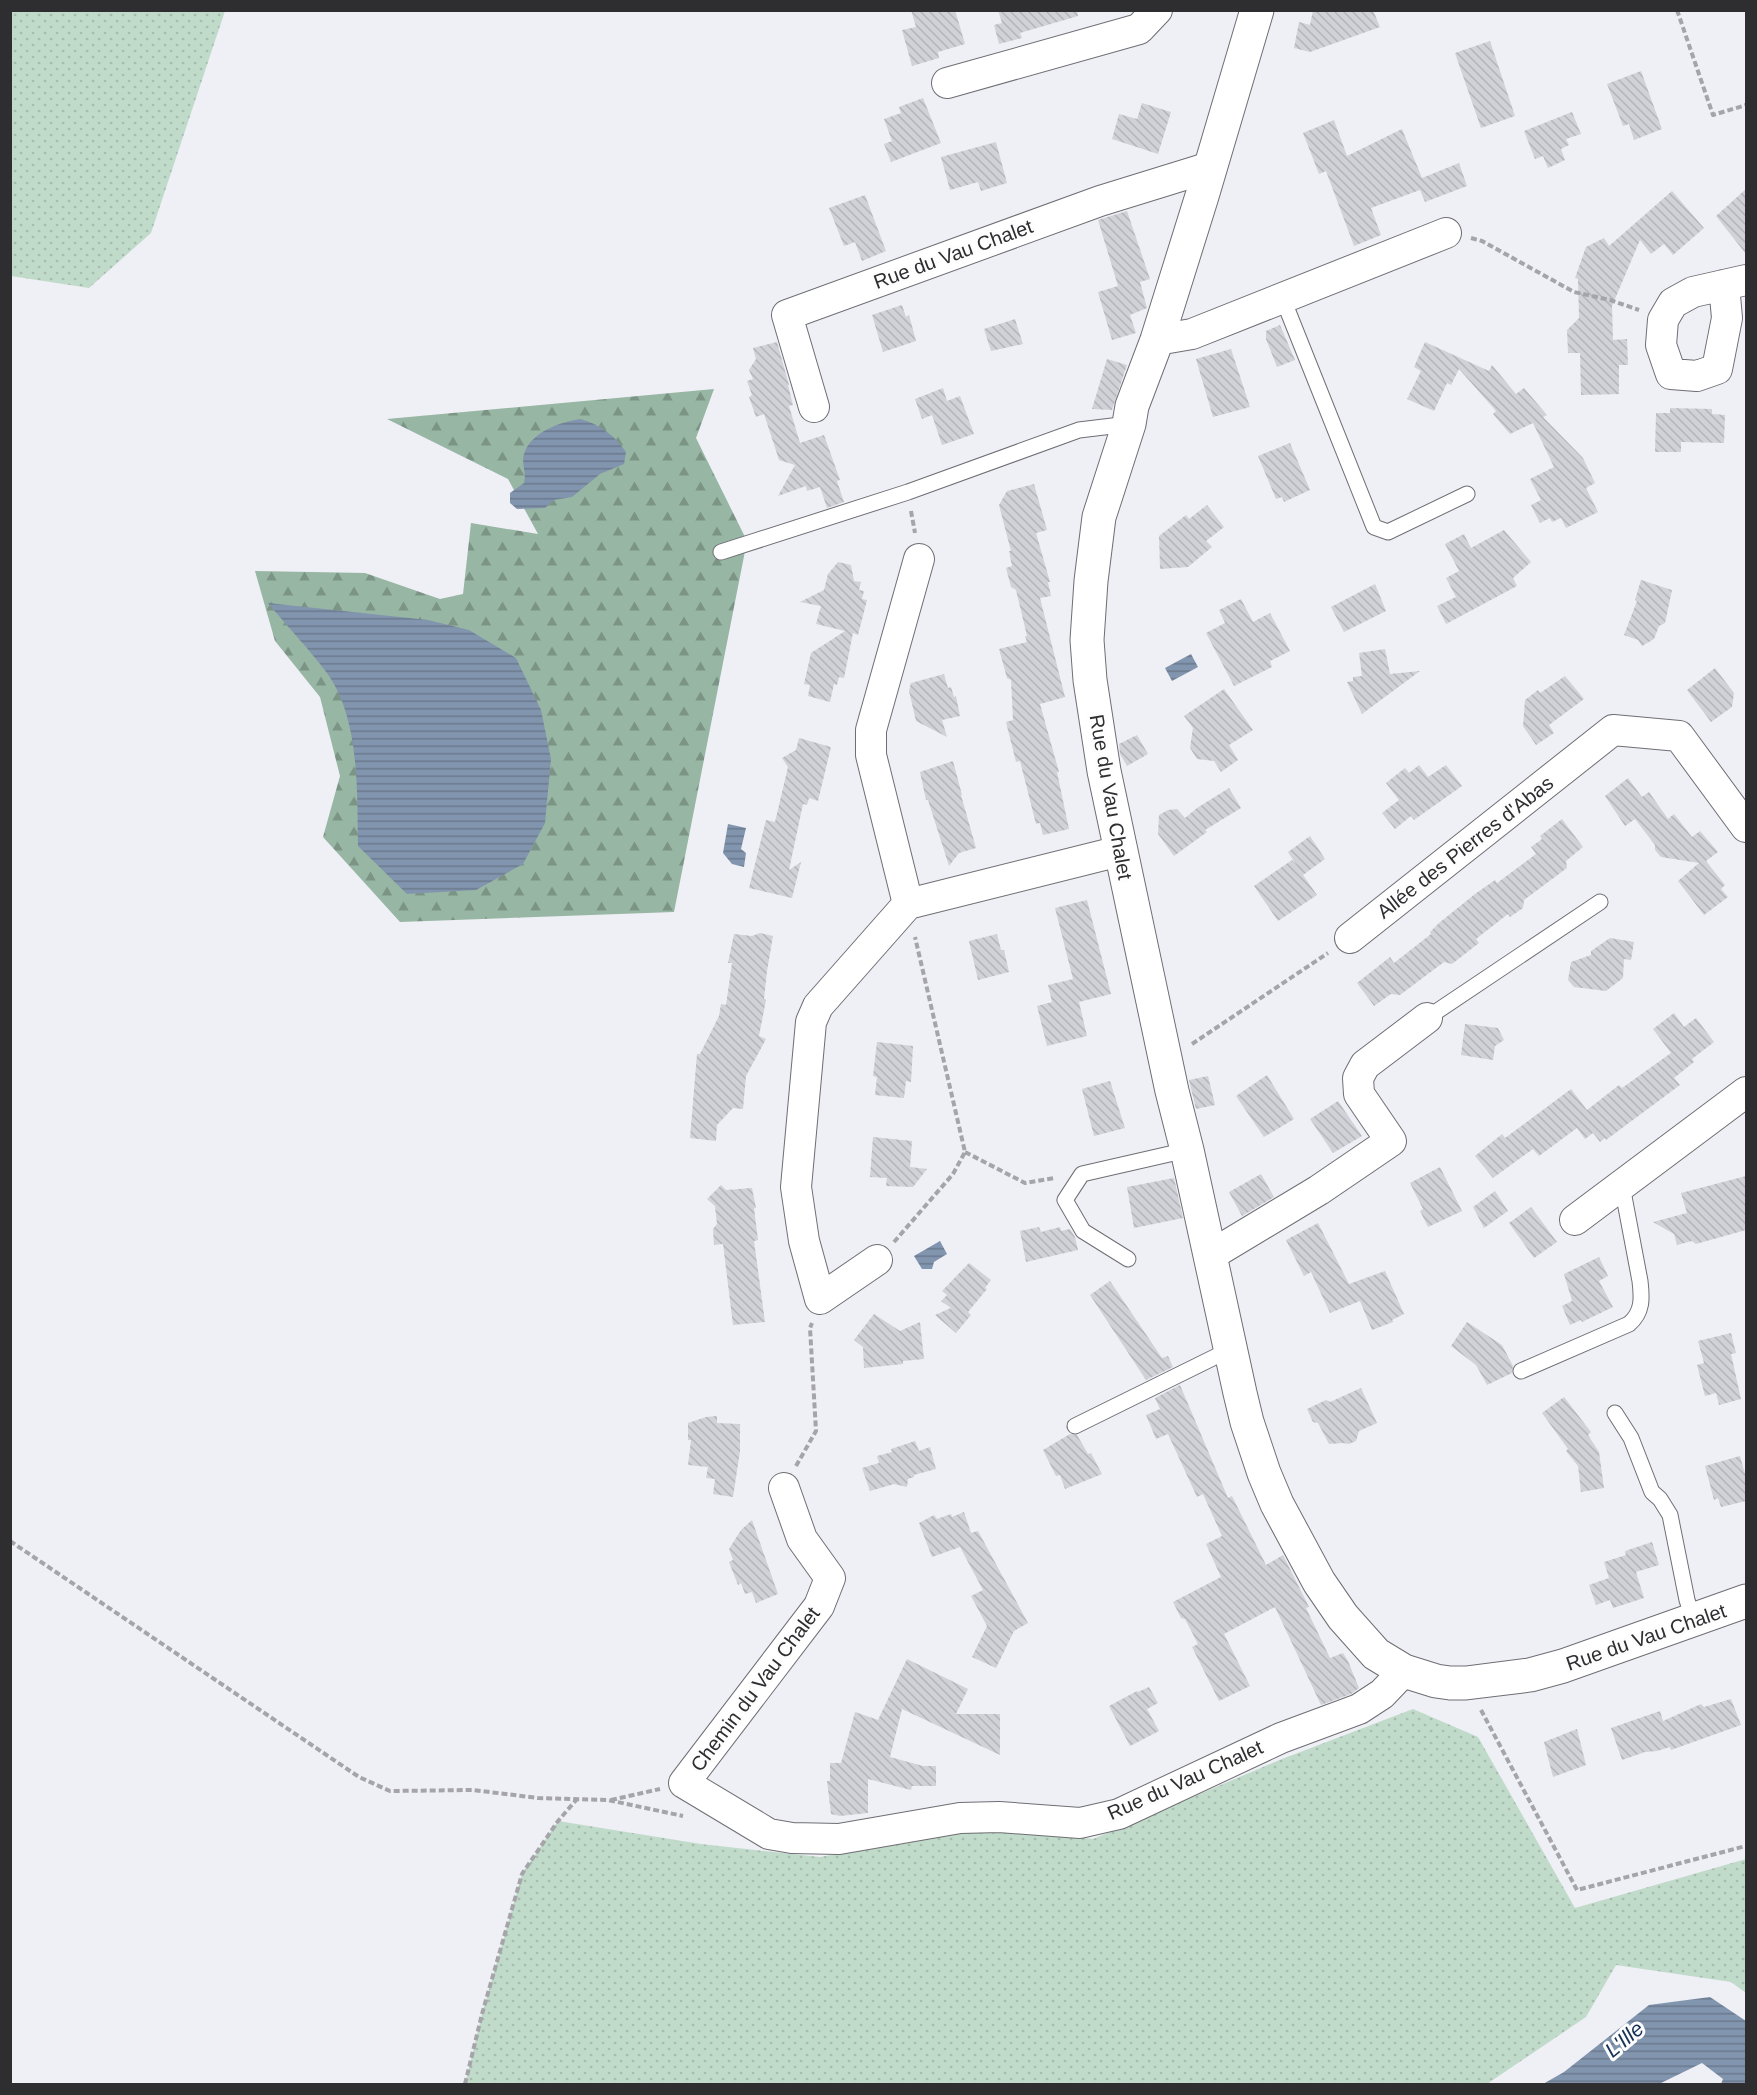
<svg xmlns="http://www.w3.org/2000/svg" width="1757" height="2095" viewBox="0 0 1757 2095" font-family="Helvetica,sans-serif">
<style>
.grass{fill:url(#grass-dots)}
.forest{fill:url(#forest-firs)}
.water{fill:url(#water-rules)}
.building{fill:url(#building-back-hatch)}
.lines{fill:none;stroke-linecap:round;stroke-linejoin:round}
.service-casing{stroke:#6e6e74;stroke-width:17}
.minor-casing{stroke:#6e6e74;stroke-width:32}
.tertiary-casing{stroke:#6e6e74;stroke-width:35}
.path{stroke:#a4a4a9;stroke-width:4;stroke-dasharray:6 3;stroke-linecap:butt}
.service{stroke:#fff;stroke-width:15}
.minor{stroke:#fff;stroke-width:30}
.tertiary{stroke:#fff;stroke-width:33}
.labels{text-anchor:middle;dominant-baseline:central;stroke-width:6;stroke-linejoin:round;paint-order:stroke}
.street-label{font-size:20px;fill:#2e2e30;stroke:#fdfdfe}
.water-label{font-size:21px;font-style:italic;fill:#143054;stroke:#fdfdfe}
</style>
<defs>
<pattern id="grass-dots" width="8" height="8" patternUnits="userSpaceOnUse" patternTransform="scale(1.5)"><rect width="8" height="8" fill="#c1dbca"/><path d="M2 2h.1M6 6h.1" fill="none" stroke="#a6bcae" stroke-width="1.8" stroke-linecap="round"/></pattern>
<pattern id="forest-firs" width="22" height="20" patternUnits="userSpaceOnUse" patternTransform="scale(1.5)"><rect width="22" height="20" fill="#97b6a3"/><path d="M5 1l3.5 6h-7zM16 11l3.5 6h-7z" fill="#7c9485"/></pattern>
<pattern id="water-rules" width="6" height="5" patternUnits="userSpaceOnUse" patternTransform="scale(1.5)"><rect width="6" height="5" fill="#8295ae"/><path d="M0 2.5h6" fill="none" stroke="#6b7a8e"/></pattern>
<pattern id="building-back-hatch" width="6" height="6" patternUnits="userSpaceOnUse" patternTransform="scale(1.5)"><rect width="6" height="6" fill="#d1d1d8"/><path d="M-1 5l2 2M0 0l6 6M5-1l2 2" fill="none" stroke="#b4b4ba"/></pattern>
</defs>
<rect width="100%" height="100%" fill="#efeff6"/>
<g class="grass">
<polygon points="10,11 225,11 151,233 89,288 11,276"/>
<polygon points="1413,1709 1478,1737 1575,1908 1746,1859 1746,1993 1731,1982 1616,1965 1586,2017 1487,2084 465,2084 482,2014 522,1874 558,1821 701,1844 820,1857 995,1825 1093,1839 1282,1759"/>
</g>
<polygon class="forest" points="714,389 696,438 747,541 674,912 400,922 323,837 340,776 320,697 275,641 255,571 365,573 440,599 463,594 471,523 538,534 508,479 387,419"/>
<g class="water">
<path d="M580,419C600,424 615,436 626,452L624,464L600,474L572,497L554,500L545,508L517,509L510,503V493L524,483C527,473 521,464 524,454C531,432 560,422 580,419Z"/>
<path d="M268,603L428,620L469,630L516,658L541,710L551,759L545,823L523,864L476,890L407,894L358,846C357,792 360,719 327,673C309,649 287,626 268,603Z"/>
<polygon points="1191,654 1198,667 1172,681 1165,668"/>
<polygon points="728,824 746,828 741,849 746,853 744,867 732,864 723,853"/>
<polygon points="940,1241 947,1254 934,1262 932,1269 922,1269 914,1256"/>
<polygon points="1710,1997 1746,2021 1746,2084 1721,2084 1723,2079 1702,2063 1659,2084 1543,2084 1564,2072 1649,2005"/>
</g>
<g class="building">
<polygon points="911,10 955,10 965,44 938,52 939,58 912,66 902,30 916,27"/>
<polygon points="998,10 1077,10 1078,16 1020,33 1022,38 999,44 994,25 1002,23"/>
<polygon points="1313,10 1373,10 1380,27 1310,52 1294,48 1299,22 1310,25"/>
<polygon points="1490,41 1515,116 1481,128 1455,53"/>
<polygon points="1641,71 1662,129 1634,140 1629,124 1623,126 1607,84"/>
<polygon points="923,98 941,143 891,162 884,144 892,141 884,119 901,113 899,107"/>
<polygon points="1142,103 1171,112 1158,154 1112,139 1119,114 1137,119"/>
<polygon points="1572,112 1581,134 1566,139 1569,145 1561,149 1565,160 1548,168 1543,156 1535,159 1524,131"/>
<polygon points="1334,120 1347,156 1402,129 1422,178 1459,163 1467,186 1425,202 1420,190 1371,208 1381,235 1354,246 1326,171 1319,174 1303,133"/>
<polygon points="996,142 1007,183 981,191 978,182 950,190 941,157"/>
<polygon points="1746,189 1746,254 1716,216"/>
<polygon points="1672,191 1704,228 1673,255 1664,244 1651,254 1640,240 1612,306 1613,340 1627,339 1628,365 1619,365 1619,394 1581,395 1580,353 1568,353 1567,330 1579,318 1578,279 1575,278 1586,247 1604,238 1609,246"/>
<polygon points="865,195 886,251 862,261 855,242 844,246 829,208"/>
<polygon points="1127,211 1150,279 1140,282 1147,308 1130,315 1136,333 1112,340 1098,292 1118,286 1098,220"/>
<polygon points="902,305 906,317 909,315 916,341 883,352 872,315"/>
<polygon points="1015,319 1023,344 991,351 984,329"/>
<polygon points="1280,325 1295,360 1277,367 1266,339 1266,331"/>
<polygon points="777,342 789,385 788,385 793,405 789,406 800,443 824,435 840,480 837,481 844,502 827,508 820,487 807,491 806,486 778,496 795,465 779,460 764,414 756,417 749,397 752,395 747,381 753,379 749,370 756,359 753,348"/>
<polygon points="1425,342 1489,371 1492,365 1516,394 1524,388 1547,415 1543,417 1583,458 1595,483 1586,488 1598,512 1566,528 1561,518 1552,522 1550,518 1540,523 1531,505 1541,500 1530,479 1554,467 1533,423 1510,434 1493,414 1496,411 1459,369 1451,385 1447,383 1434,411 1407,399 1421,371 1414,367"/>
<polygon points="1231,349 1250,407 1213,417 1196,359"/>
<polygon points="1107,359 1127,365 1112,410 1092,409"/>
<polygon points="943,388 947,401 960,396 974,434 942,445 932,415 922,419 915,399"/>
<polygon points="1670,408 1712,409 1712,414 1725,415 1724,443 1681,442 1681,452 1655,452 1656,413 1670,413"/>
<polygon points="1290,443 1310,490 1284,502 1282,497 1276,499 1258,456"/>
<polygon points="1034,484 1047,530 1036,533 1050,582 1048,582 1051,596 1040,598 1065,697 1040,704 1059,772 1057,772 1069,829 1043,835 1040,823 1036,824 1020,761 1016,762 1006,722 1013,720 1011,680 1007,678 999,649 1027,642 1025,636 1027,636 1016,590 1011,587 1006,568 1012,566 1009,551 1011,551 999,505 1007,491"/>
<polygon points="1207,505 1224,527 1206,541 1212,547 1188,567 1160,569 1159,536 1186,515 1189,519"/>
<polygon points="1504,530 1531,562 1513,578 1517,586 1446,624 1437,606 1456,597 1446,578 1459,571 1445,544 1464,534 1471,548"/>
<polygon points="838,562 851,565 854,581 861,582 859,590 864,591 862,599 867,600 858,635 853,633 844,678 839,677 837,685 834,684 830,702 808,696 810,685 804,684 811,653 845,631 816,624 821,606 800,602 824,590 828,574"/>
<polygon points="1641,580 1672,590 1665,623 1659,626 1654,639 1642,646 1638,640 1624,635 1637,601 1635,600"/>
<polygon points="1375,584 1386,611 1344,632 1331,607"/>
<polygon points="1241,599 1253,622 1270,613 1290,651 1270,661 1272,667 1234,686 1206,633 1225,623 1219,610"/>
<polygon points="1385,649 1390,674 1420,671 1362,714 1347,682 1353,681 1353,677 1362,676 1359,653"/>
<polygon points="1715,668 1734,693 1732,707 1711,722 1687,690"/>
<polygon points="944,674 948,688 951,687 954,697 956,696 960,716 942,720 947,737 916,721 909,691 911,683"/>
<polygon points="1565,676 1584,699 1549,725 1554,733 1536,745 1523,726 1525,700 1538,690 1540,693"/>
<polygon points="1224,689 1253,730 1229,745 1238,760 1221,772 1214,761 1197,759 1190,748 1193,728 1184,716"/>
<polygon points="1137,735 1148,754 1127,766 1120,754 1119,744"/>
<polygon points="799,738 831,747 818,801 809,798 807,805 803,804 789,870 801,862 792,898 749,888 766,820 775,822 788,767 782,758 796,750"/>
<polygon points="953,761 962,795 961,795 976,848 959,853 949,866 928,800 926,800 920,772"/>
<polygon points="1419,765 1428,777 1446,765 1462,786 1414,820 1411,816 1395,829 1382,813 1399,800 1386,783 1405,768 1409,773"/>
<polygon points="1628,778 1642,797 1649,792 1668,819 1674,814 1692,837 1700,831 1718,852 1706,861 1725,885 1721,889 1728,897 1704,915 1678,881 1699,863 1661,857 1655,850 1655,845 1635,819 1625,826 1605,796"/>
<polygon points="1229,788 1241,808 1205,830 1207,832 1174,856 1158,834 1159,815 1168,810 1177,809 1185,818 1197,808"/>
<polygon points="1562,819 1583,847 1566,861 1567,868 1524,900 1523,908 1510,917 1508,914 1476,939 1479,943 1452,964 1444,962 1400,995 1391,994 1374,1006 1357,983 1390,957 1394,963 1431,934 1430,932 1439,923 1475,894 1495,880 1497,883 1536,854 1531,847 1542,839 1540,836"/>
<polygon points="1310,836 1325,859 1303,875 1317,895 1278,921 1254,886 1292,860 1297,866 1288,852"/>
<polygon points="1087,900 1111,994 1079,1002 1087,1036 1047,1046 1037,1006 1052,1002 1048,985 1073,979 1055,908"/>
<polygon points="760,933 773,936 767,971 764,999 766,1000 759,1036 766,1039 746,1076 743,1109 733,1108 717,1125 716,1141 690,1138 697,1054 700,1054 719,1016 721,1004 726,1005 732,963 728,963 734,934 752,936"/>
<polygon points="997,934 1001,950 1004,950 1009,972 978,980 969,941"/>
<polygon points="1610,938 1634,942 1631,960 1624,959 1623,978 1606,991 1574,987 1568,980 1571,962 1591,955 1591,951"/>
<polygon points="1674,1013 1684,1027 1696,1018 1714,1042 1692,1059 1694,1062 1674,1078 1680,1085 1606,1140 1605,1138 1600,1142 1593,1133 1585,1139 1577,1128 1539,1156 1533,1149 1493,1178 1475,1156 1502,1134 1505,1138 1571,1089 1587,1110 1619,1085 1622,1088 1671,1053 1653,1029"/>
<polygon points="1465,1024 1498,1028 1504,1040 1495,1046 1493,1060 1461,1055"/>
<polygon points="877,1042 913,1046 911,1082 906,1081 904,1098 875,1095 877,1077 873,1076"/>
<polygon points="1267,1075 1294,1119 1264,1137 1236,1096"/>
<polygon points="1208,1076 1215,1105 1196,1109 1189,1080"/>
<polygon points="1110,1081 1125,1128 1094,1136 1082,1089"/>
<polygon points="1338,1101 1362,1136 1333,1153 1310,1119"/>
<polygon points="873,1137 912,1141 910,1167 927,1169 913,1187 886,1186 887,1178 870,1177"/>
<polygon points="1440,1167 1462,1211 1428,1227 1420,1211 1423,1209 1410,1183"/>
<polygon points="1261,1174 1274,1197 1242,1216 1229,1192"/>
<polygon points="1746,1176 1746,1230 1696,1244 1692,1241 1677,1245 1674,1234 1653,1222 1687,1213 1681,1193"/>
<polygon points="1174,1178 1183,1218 1134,1228 1127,1187"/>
<polygon points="721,1185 726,1190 752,1188 756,1208 754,1208 758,1240 754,1241 765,1322 733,1325 723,1244 714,1245 713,1229 717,1224 715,1206 707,1199"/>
<polygon points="1495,1191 1508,1211 1484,1228 1473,1207"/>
<polygon points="1531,1207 1557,1242 1534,1258 1509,1223"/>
<polygon points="1318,1223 1349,1284 1385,1271 1404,1314 1392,1320 1393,1322 1372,1330 1360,1301 1330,1313 1311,1272 1304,1276 1286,1240"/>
<polygon points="1039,1227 1041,1232 1060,1227 1061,1231 1070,1229 1075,1237 1078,1250 1026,1262 1020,1231"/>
<polygon points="1599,1257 1608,1276 1599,1281 1613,1307 1582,1322 1581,1320 1570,1325 1562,1306 1572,1301 1564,1274"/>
<polygon points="969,1263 991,1280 985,1288 987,1289 968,1312 971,1315 956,1333 935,1315 951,1308 941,1301 947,1295 942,1291"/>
<polygon points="1110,1281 1162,1358 1168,1356 1173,1367 1146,1380 1090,1295"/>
<polygon points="874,1314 900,1331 920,1322 924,1359 903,1361 903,1364 864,1368 863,1347 854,1340"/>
<polygon points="1467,1322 1502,1345 1513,1366 1512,1373 1487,1385 1476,1365 1451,1346"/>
<polygon points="1731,1333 1736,1353 1731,1354 1741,1399 1719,1405 1716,1393 1705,1396 1697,1365 1704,1363 1698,1341"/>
<polygon points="1180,1385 1228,1498 1232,1496 1266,1565 1283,1555 1309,1607 1306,1608 1330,1658 1343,1653 1348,1661 1359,1688 1351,1694 1321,1705 1275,1607 1224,1634 1250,1686 1219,1701 1192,1647 1198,1644 1185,1619 1181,1618 1173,1602 1221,1577 1206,1544 1222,1536 1203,1494 1197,1497 1168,1434 1156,1439 1146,1415 1160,1409 1155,1398"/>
<polygon points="1361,1388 1377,1423 1359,1431 1356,1441 1349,1444 1343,1443 1329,1444 1318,1423 1313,1422 1307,1409 1326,1400 1330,1402"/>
<polygon points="1564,1397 1591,1432 1588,1435 1599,1452 1604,1488 1581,1492 1578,1466 1566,1451 1568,1449 1542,1413"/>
<polygon points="717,1416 717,1423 740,1424 740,1451 733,1497 713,1494 715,1479 706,1478 708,1467 688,1465 691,1440 688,1440 688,1423 706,1417"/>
<polygon points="1070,1434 1077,1435 1088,1454 1091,1453 1102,1474 1065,1489 1060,1475 1056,1476 1043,1450"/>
<polygon points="915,1441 919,1451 930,1447 936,1469 914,1475 914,1477 908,1479 907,1487 894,1484 870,1491 862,1468 879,1463 877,1456 892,1452 891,1449"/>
<polygon points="1740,1456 1746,1477 1746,1501 1721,1507 1718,1498 1714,1500 1705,1466"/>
<polygon points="964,1512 971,1533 978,1531 1028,1623 1014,1631 996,1668 972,1657 987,1626 971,1596 983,1590 960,1547 932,1557 919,1523 934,1515 937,1519 951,1514 952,1517"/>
<polygon points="752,1520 778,1594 756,1603 752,1592 745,1594 741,1583 738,1585 729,1562 733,1560 729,1549 741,1530"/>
<polygon points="1652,1542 1659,1565 1636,1572 1644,1598 1613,1608 1610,1600 1596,1605 1589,1585 1609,1578 1604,1562 1626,1555 1625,1551"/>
<polygon points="907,1659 968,1689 956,1714 1000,1714 1000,1755 902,1709 890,1757 923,1766 936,1766 936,1786 912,1786 911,1790 868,1779 868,1813 840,1816 831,1814 827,1781 830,1781 830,1763 841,1763 855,1712 878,1720"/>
<polygon points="1149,1687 1158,1703 1147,1709 1159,1731 1130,1746 1109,1706 1137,1691 1138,1692"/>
<polygon points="1731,1699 1741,1725 1671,1750 1670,1747 1657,1751 1645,1752 1622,1760 1611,1728 1660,1711 1663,1721 1701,1704 1704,1707"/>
<polygon points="1577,1729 1586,1765 1553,1777 1544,1742"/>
</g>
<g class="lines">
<defs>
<g id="service">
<polyline points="1283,299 1374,527 1388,532 1467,494"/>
<polyline points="721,552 908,492 1079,430 1129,424"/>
<polyline points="1427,1018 1600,902"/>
<polyline points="1128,1259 1083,1231 1065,1200 1082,1174 1187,1150"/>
<path d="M1521,1371L1629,1324C1643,1312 1642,1298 1640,1281L1622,1186"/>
<polyline points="1615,1413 1631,1438 1652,1492 1660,1499 1670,1515 1687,1600 1694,1621"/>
<polyline points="1075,1426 1231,1349"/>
</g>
<g id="minor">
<polyline points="947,83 1139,29 1157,10"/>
<polyline points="1724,285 1727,318 1717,369 1697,376 1671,374 1661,345 1663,320 1673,303 1693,292 1746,280"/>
<polyline points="1157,340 1192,334 1446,233"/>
<polyline points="814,407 787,315 1100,201 1210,167"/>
<polyline points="908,904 871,755 871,730 919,559"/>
<polyline points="1350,938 1613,730 1679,736 1746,827"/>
<polyline points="1575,1220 1746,1092"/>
<polyline points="1211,1255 1319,1190 1391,1141 1359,1094 1358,1078 1365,1065 1427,1018"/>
<polyline points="877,1260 820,1299 804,1241 796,1187 811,1022 818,1006 908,904 1120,851"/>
<polyline points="784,1488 802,1539 830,1578 819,1606 684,1783 769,1834 792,1838 839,1839 960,1818 999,1817 1080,1823 1119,1814 1281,1738 1359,1709 1382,1694 1404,1671"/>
</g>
<polyline id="tertiary" points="1257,10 1202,196 1157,340 1132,406 1129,424 1099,517 1091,581 1087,640 1090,680 1104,771 1172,1091 1187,1150 1240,1393 1247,1422 1264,1473 1277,1504 1319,1582 1343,1617 1376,1654 1404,1671 1436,1681 1450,1683 1466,1683 1530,1675 1563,1666 1746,1601"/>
</defs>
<use href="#service" class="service-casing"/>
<use href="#minor" class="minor-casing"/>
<use href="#tertiary" class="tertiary-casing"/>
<g class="path">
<polyline points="1677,10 1713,115 1746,105"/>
<polyline points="1471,238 1482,241 1574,292 1610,300 1639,310"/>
<polyline points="911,511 915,533"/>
<polyline points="1192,1044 1328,953"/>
<polyline points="965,1152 1025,1183 1055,1178"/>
<polyline points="894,1242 953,1174 965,1152 915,937"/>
<polyline points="796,1466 816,1431 810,1328 812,1323"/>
<polyline points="10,1541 359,1777 390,1791 473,1790 538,1798 608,1800 683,1816"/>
<polyline points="1481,1710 1577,1890 1746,1846"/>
<polyline points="611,1800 660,1789"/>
<polyline points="465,2084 482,2014 522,1874 558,1821 577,1799"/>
</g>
<use href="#service" class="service"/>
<use href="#minor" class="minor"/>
<use href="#tertiary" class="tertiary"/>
</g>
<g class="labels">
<g class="street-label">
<text transform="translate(953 254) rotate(-20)">Rue du Vau Chalet</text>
<text transform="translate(1111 797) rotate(80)">Rue du Vau Chalet</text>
<text transform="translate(1465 847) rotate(-38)">Allée des Pierres d'Abas</text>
<text transform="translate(1646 1637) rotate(-19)">Rue du Vau Chalet</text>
<text transform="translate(755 1689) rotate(-53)">Chemin du Vau Chalet</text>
<text transform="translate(1185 1780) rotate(-24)">Rue du Vau Chalet</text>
</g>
<g class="water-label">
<text transform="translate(1624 2039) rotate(-40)">L'Ille</text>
</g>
</g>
<rect width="1757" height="2095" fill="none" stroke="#2e2e30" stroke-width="24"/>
</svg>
